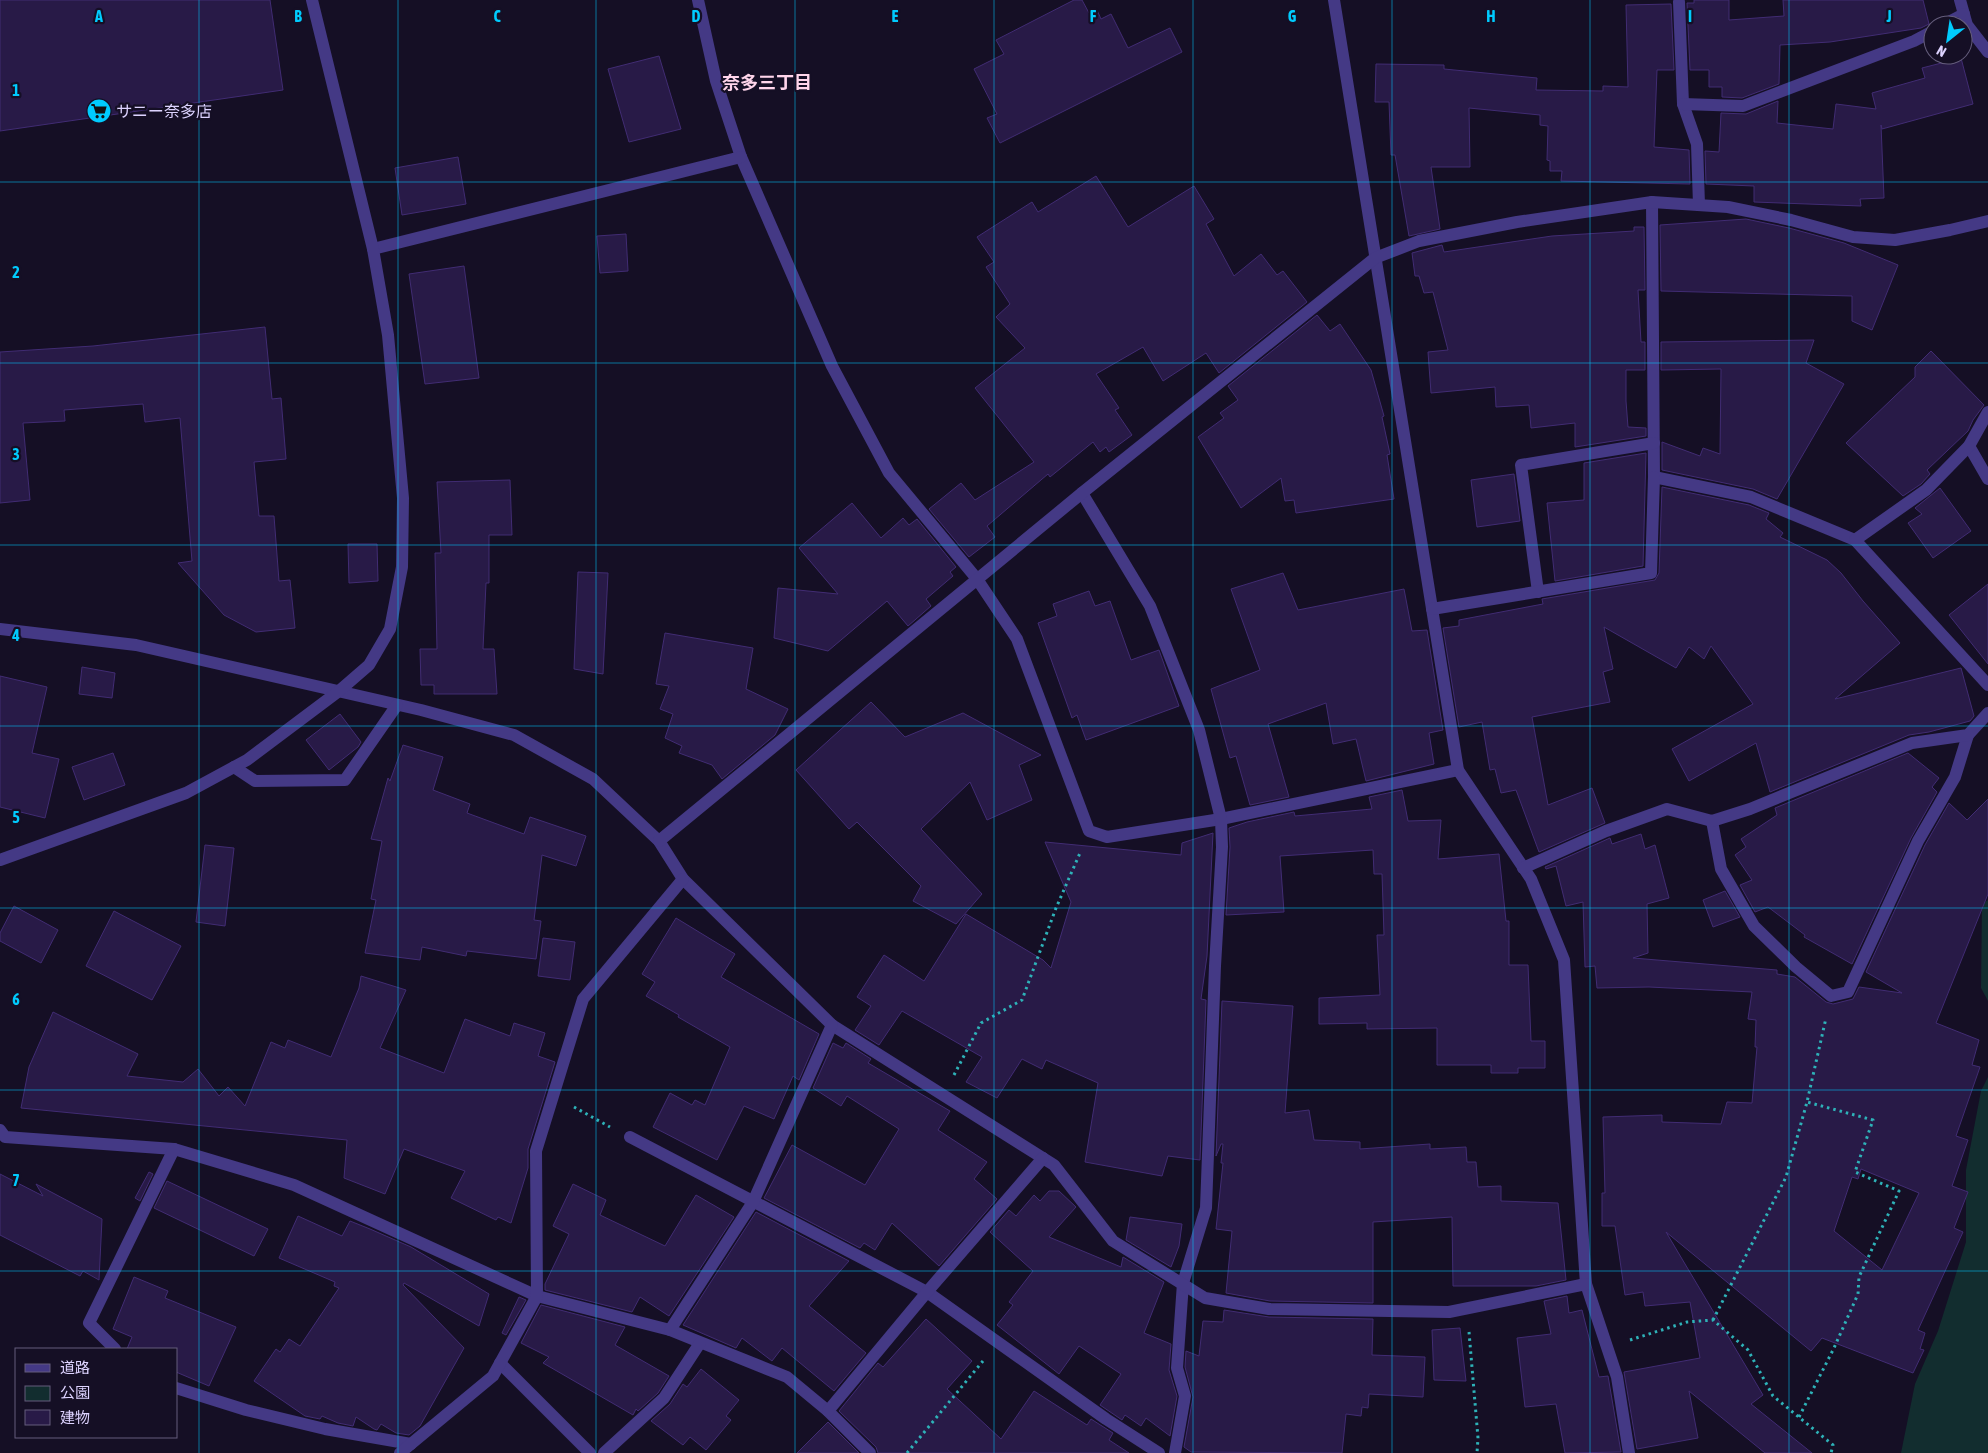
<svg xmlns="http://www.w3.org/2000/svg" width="1988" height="1453" viewBox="0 0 1988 1453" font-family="'Asap Condensed','Noto Sans JP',sans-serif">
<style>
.green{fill:#122d2f}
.building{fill:#281a47;stroke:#412c73;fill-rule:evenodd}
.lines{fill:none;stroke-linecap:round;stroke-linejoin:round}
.path{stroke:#2eb2b8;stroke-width:3;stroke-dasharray:2.5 4;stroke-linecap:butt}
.minor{stroke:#443985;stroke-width:12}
.grid{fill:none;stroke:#00cbfe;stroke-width:1;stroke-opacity:0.55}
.labels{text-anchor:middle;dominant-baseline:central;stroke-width:4.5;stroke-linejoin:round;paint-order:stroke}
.poi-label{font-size:16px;fill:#ddd3ff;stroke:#150f25;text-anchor:start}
.neighbourhood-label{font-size:18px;font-weight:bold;fill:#ffd5eb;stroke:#150f25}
.grid-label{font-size:16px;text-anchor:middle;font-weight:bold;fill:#00cbfe;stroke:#150f25;stroke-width:4.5;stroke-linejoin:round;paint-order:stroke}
</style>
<rect width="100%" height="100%" fill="#150f25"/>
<g class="green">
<polygon points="1988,900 1988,1001 1981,988 1982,904"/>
<polygon points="1988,1077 1988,1453 1901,1453 1915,1384 1938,1331 1966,1242 1966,1170 1981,1091"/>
</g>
<g class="building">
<polygon points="0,0 270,0 283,90 0,131"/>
<polygon points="1074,0 1082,0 1089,13 1097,10 1101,19 1111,14 1128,48 1170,28 1182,52 1000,143 987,118 997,114 974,69 1004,54 996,40"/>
<polygon points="1694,0 1729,0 1729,20 1784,16 1783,0 1923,0 1929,24 1921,28 1830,42 1780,45 1779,84 1742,98 1722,97 1722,87 1709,87 1709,70 1690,70 1687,3 1694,3"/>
<polygon points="1671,4 1674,70 1657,70 1654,147 1689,150 1690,184 1561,181 1562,171 1550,171 1550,161 1547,160 1548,126 1540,125 1540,115 1469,108 1470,167 1431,167 1440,229 1409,236 1395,155 1391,155 1389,102 1375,102 1376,64 1444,65 1444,69 1537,78 1536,90 1603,91 1603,86 1628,87 1626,5"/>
<polygon points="659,56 681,129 629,142 608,69"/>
<polygon points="1961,58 1973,104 1882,129 1881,125 1884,198 1860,199 1861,206 1754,202 1754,186 1706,184 1705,151 1719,152 1721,113 1746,114 1778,101 1777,123 1833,129 1836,104 1876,109 1872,93 1925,78 1922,68"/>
<polygon points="458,157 466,204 402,215 395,168"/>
<polygon points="1096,176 1128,227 1194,186 1214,219 1206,224 1234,276 1261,254 1277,275 1283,271 1307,302 1219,373 1206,353 1163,381 1143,347 1096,374 1119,408 1115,410 1132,435 1109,452 1106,447 1100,452 1093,442 1050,477 1048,474 987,526 995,537 969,557 929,509 961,483 975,500 1034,462 975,388 1025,348 996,317 1010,304 986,267 994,262 977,237 1032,202 1038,212"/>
<polygon points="1746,219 1789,228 1844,243 1898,265 1872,330 1852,321 1852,296 1661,291 1660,225"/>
<polygon points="1634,227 1644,227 1645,290 1638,290 1641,342 1645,342 1645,370 1626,370 1626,401 1628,427 1646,428 1646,436 1575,447 1575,423 1531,428 1529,405 1496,407 1495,387 1431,393 1428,352 1448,350 1433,292 1424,293 1419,276 1415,276 1412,253 1442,245 1444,252 1552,236 1634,231"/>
<polygon points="626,234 628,271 600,273 597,236"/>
<polygon points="464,266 479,378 425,384 409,274"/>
<polygon points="1317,315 1330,331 1340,324 1371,370 1384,416 1382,417 1390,454 1387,455 1394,499 1296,513 1294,500 1285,501 1281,478 1241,508 1198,437 1224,418 1220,413 1238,400 1228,386"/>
<polygon points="265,327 272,399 281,398 286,459 254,462 259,516 274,516 279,581 290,580 295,628 256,632 224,615 178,563 192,561 180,418 145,422 143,404 64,410 65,421 23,423 30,500 0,503 0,352 93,346"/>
<polygon points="1814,340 1806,363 1844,384 1777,499 1753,489 1662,470 1662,442 1700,456 1703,448 1720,454 1721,369 1661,370 1661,342"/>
<polygon points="1931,351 1984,405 1973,420 1968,431 1927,470 1930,474 1921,484 1903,496 1846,443 1915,377 1915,367"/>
<polygon points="1646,453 1643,566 1555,581 1547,503 1584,500 1584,463"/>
<polygon points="1514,474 1520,521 1477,527 1471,480"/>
<polygon points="510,480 512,535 489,535 489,583 486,583 483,649 494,649 497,694 434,694 434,685 421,685 420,649 437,649 435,553 441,553 437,482"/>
<polygon points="1662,487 1749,505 1769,513 1766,519 1783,533 1780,537 1827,560 1841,573 1863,601 1900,643 1835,699 1961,668 1974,716 1970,721 1929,732 1909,735 1770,792 1756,743 1689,781 1672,749 1753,704 1711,646 1704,659 1689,647 1676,668 1604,627 1613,669 1603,672 1610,702 1532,717 1548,805 1592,788 1605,823 1539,852 1516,790 1501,793 1495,769 1490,770 1482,722 1459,727 1443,628 1459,626 1459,620 1543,604 1542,599 1655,580 1659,573"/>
<polygon points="1940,488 1971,531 1933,558 1908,523 1922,514 1915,508"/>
<polygon points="852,503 881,538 903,518 909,525 917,519 956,567 950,572 953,576 926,599 931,606 908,626 887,601 828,651 774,638 778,588 838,594 799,548"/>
<polygon points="348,544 377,544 378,581 349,583"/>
<polygon points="578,572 608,573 603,674 574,669"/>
<polygon points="1283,573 1298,610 1404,589 1412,631 1427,630 1443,730 1429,733 1434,764 1366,781 1356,739 1333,744 1326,703 1268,724 1289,797 1250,805 1236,756 1230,758 1211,689 1260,670 1231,589"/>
<polygon points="1988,584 1988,664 1949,615"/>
<polygon points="1089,591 1095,606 1110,601 1131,660 1159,650 1179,706 1086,740 1077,715 1072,718 1038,623 1057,616 1053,604"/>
<polygon points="665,633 753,648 746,689 788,709 775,735 722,779 712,765 679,753 682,746 665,738 673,714 660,709 669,686 656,684"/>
<polygon points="82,667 115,673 112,698 79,694"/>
<polygon points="0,676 47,687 32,753 59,759 45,818 0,807"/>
<polygon points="871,702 905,737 963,713 1041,755 1019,765 1032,800 987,820 970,782 921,829 982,894 956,924 913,901 921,886 857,822 849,829 796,770"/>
<polygon points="340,714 361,742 358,747 329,770 306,740"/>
<polygon points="403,745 443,757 433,790 470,804 467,813 524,834 530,817 586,836 576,866 542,855 534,920 541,921 536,959 467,951 466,956 422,947 420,960 365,953 376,900 371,899 382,841 371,839 388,778 390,781"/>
<polygon points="113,753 125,785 84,800 72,767"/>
<polygon points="1908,753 1939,778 1932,787 1937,792 1911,838 1852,964 1804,937 1805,935 1768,907 1755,912 1740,885 1752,880 1735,855 1746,847 1741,839 1777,815 1775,808"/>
<polygon points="1402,790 1408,821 1441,820 1438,859 1499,854 1506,921 1509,921 1509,965 1528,965 1531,1041 1545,1041 1545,1068 1518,1068 1518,1073 1491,1073 1491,1065 1437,1065 1437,1028 1367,1029 1367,1023 1319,1024 1319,998 1380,995 1377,935 1384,935 1382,874 1374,874 1373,850 1280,856 1284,912 1226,915 1230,847 1229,828 1247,822 1294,812 1295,816 1372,809 1369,797"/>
<path d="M1988,799V894L1936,1023L1979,1040L1972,1065L1980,1067L1956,1136L1968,1140L1952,1186L1968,1192L1954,1228L1963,1232L1918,1330L1925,1333L1920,1349L1924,1350L1913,1373L1822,1338L1811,1351L1666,1232L1763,1395L1751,1404L1812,1453H1765L1689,1391L1698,1438L1637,1449L1624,1372L1700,1358L1690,1302L1645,1306L1643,1292L1625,1295L1615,1226H1602V1193H1605L1603,1117L1662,1115V1122L1721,1124L1727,1102L1752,1103L1757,1047H1755L1756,1020L1748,1019L1752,992L1649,987L1597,988L1595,966L1585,967L1583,902L1566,906L1556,866L1546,869L1545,867L1610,838L1612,844L1641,834L1645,849L1655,845L1669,898L1647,904L1648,953L1633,958L1777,970V974L1795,977L1826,1002L1833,1004L1853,999L1859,987L1902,993L1866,972L1925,845L1949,803L1967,820ZM1861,1169L1919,1193L1882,1270L1834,1231L1852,1177L1858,1179Z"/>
<polygon points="1213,833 1207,956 1201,999 1206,1000 1200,1160 1168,1156 1162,1176 1085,1162 1098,1083 1046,1060 1042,1069 1022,1059 997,1098 966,1082 982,1057 902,1011 879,1045 855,1030 871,1006 857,997 884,955 924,981 966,914 1043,960 1051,968 1071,902 1045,842 1181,855 1182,843"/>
<polygon points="205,845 234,848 225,926 196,922"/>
<polygon points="1725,891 1740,917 1713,927 1703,900"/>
<polygon points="14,906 58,930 41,963 0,941 0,933"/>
<polygon points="114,911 181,946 152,1000 86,966"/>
<polygon points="676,918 735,954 721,977 819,1034 799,1080 793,1076 774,1119 744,1106 717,1160 653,1127 670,1093 692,1105 695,1100 705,1105 730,1047 678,1017 679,1015 646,996 655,982 642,974"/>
<polygon points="543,938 575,942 570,980 538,976"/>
<polygon points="361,976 406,990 380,1048 444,1073 465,1019 510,1036 514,1023 545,1033 538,1056 555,1062 528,1149 528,1168 511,1223 498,1217 496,1220 451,1198 465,1171 404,1149 385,1194 344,1178 347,1140 21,1108 29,1067 53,1012 138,1054 127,1076 183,1082 198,1069 219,1096 228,1087 245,1106 271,1042 285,1048 288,1040 331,1057 359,988"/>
<polygon points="1222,1001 1293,1006 1285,1113 1309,1110 1314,1140 1360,1142 1360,1149 1430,1144 1430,1149 1466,1147 1467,1162 1476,1162 1478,1187 1501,1186 1501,1201 1558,1203 1566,1280 1536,1286 1453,1286 1452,1217 1373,1222 1373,1303 1270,1301 1226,1293 1232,1231 1216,1229 1223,1163 1221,1163 1223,1144 1221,1144 1216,1156"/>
<polygon points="833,1043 843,1048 846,1043 871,1059 868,1063 950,1111 938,1130 987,1162 974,1179 997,1199 939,1266 892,1223 875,1250 864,1243 860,1248 764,1198 792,1145 865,1185 899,1129 847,1096 841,1106 813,1088"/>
<polygon points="149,1172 153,1174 140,1201 135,1198"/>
<polygon points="0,1174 43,1196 36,1184 102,1219 99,1280 83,1271 80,1276 0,1235"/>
<polygon points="167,1181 268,1229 254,1256 154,1208"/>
<polygon points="573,1184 606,1200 600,1215 665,1246 696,1195 734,1217 669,1316 640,1297 632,1312 545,1290 545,1284 569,1234 553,1226"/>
<polygon points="1049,1191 1059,1191 1076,1207 1049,1237 1121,1267 1123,1257 1164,1282 1144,1333 1171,1344 1169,1370 1177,1396 1170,1436 1146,1418 1141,1426 1125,1415 1122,1420 1100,1405 1121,1374 1079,1346 1059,1374 997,1325 1013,1305 1009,1302 1033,1271 990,1232 1009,1210 1016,1216 1034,1195 1040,1201"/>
<polygon points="756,1212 849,1261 809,1306 866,1353 834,1391 782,1348 772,1361 742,1338 736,1348 683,1325"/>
<polygon points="298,1216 342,1236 350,1221 370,1229 411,1247 489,1294 479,1326 404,1283 403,1285 464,1348 420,1426 409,1435 396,1433 381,1424 377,1430 374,1429 356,1417 353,1426 338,1423 322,1416 320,1419 305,1416 254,1381 276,1349 280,1352 289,1339 300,1346 339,1288 334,1286 335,1282 279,1258"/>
<polygon points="1130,1217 1182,1224 1179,1246 1171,1267 1126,1240"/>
<polygon points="134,1277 168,1291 165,1298 236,1327 209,1386 176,1372 176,1349 127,1349 132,1337 113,1329"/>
<polygon points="1567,1296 1569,1313 1582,1310 1599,1377 1608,1376 1621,1452 1565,1453 1556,1404 1525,1407 1517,1338 1551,1334 1544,1301"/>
<polygon points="519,1297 526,1300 506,1335 502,1333"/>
<polygon points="541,1305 625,1327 615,1345 669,1376 658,1393 638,1411 636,1409 633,1415 543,1363 549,1357 521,1343"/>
<polygon points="1224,1310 1269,1317 1373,1319 1372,1355 1425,1357 1423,1397 1369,1394 1368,1408 1362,1407 1361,1416 1346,1414 1342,1453 1191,1452 1184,1447 1193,1397 1185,1367 1186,1351 1199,1356 1203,1321 1223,1322"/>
<polygon points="926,1319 972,1361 947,1389 1001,1439 1034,1391 1087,1425 1091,1419 1113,1433 1109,1440 1129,1453 878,1453 876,1447 839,1411 878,1363 883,1367"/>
<polygon points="1460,1328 1466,1381 1434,1380 1432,1330"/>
<polygon points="701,1369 739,1400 726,1416 731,1420 706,1450 690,1437 683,1445 651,1421 670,1404 683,1384 687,1387"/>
<polygon points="828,1422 859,1453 797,1453"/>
</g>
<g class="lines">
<g class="path">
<polyline points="954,1075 981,1023 1022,1000 1056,908 1080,853"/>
<polyline points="574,1107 610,1127"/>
<polyline points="1713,1320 1786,1177 1807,1102 1826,1018"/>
<polyline points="1469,1332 1478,1438 1477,1453"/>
<polyline points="1630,1340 1687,1322 1713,1320 1748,1350 1773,1396 1833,1445 1831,1453"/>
<polyline points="1799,1417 1834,1348 1858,1294 1859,1277 1899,1191 1855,1172 1873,1120 1807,1102"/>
<polyline points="907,1453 983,1361"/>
</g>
<g class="minor">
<polyline points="698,0 716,81 741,157 832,366 889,473 977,579 1017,639 1089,831 1107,837 1221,819 1458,770"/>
<polyline points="1334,0 1458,770 1531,879 1564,960 1586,1284 1617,1377 1629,1453"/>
<polyline points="1960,0 1967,25 1988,52"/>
<polyline points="1679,2 1683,104 1697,144 1699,205"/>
<polyline points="1943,25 1964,14"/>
<polyline points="1683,104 1743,106 1914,41 1933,31"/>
<polyline points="1652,202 1654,477 1751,497 1855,540 1988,685"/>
<polyline points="373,249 741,157"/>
<polyline points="1969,446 1988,479"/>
<polyline points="1082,493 1150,606 1199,730 1221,819 1222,847 1215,966 1206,1208 1183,1283 1177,1368 1185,1396 1175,1453"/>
<polyline points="1855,540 1926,490 1969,446 1988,412"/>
<polyline points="1538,592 1521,465 1654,443"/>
<polyline points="1432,609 1651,573 1654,477"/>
<polyline points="0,629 136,645 421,710 514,735 593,779 659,841 683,879 832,1025 1054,1165 1113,1241 1205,1298 1269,1309 1449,1312 1586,1284"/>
<polyline points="234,767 255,781 345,780 397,705"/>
<polyline points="1712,821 1721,869 1754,926 1796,967 1831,996 1848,992 1918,841 1955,777 1968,735"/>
<polyline points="659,841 1082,493 1375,258 1419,241 1517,222 1652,202 1728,207 1791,220 1853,237 1895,240 1950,230 1988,221"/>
<polyline points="0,860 186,793 247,760 339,691 369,665 390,629 402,567 403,498 388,335 373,249 312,0"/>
<polyline points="1523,868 1606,831 1667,809 1712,821 1750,809 1912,743 1968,735 1988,713"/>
<polyline points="0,1130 5,1137 174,1149 294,1185 537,1296 670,1330 787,1377 828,1411 870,1453"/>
<polyline points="630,1137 927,1292 1106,1419 1159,1453"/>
<polyline points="670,1330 753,1202 832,1025"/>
<polyline points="115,1349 89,1323 174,1149"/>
<polyline points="500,1363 590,1453"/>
<polyline points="176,1388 246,1410 325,1429 411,1444"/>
<polyline points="828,1411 927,1292 1043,1158"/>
<polyline points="400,1453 493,1376 537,1296 536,1151 583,999 683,879"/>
<polyline points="604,1453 664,1398 700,1343"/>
</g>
</g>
<path class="grid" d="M199,0V1453M398,0V1453M596,0V1453M795,0V1453M994,0V1453M1193,0V1453M1392,0V1453M1590,0V1453M1789,0V1453M0,182H1988M0,363H1988M0,545H1988M0,726H1988M0,908H1988M0,1090H1988M0,1271H1988"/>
<defs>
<symbol id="supermarket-disc" viewBox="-11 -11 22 22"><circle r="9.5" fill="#00cbfe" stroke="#150f25"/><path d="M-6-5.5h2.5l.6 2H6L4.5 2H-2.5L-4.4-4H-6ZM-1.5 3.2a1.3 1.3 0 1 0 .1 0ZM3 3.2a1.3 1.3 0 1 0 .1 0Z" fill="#111"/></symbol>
</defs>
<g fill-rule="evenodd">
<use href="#supermarket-disc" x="85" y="97" width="28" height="28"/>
</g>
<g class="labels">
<g class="poi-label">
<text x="116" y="111">サニー奈多店</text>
</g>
<g class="neighbourhood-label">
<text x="767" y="82">奈多三丁目</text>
</g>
</g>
<g class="grid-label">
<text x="99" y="22">A</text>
<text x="298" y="22">B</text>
<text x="497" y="22">C</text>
<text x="696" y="22">D</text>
<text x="895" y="22">E</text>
<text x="1093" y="22">F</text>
<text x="1292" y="22">G</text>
<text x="1491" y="22">H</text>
<text x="1690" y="22">I</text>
<text x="1889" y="22">J</text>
<text x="16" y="96">1</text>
<text x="16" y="278">2</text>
<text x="16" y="460">3</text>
<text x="16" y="641">4</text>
<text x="16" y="823">5</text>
<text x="16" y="1005">6</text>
<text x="16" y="1186">7</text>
</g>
<rect x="15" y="1348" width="162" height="90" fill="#150f25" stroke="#655d7c"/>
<rect x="25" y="1364" width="25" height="8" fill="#443985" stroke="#655d7c"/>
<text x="60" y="1373" font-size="15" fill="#ddd3ff">道路</text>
<rect x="25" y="1386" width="25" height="15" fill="#122d2f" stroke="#655d7c"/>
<text x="60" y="1398" font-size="15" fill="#ddd3ff">公園</text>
<rect x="25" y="1410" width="25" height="15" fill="#281a47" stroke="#655d7c"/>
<text x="60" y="1423" font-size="15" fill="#ddd3ff">建物</text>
<g transform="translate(1948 40) rotate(210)"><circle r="24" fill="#150f25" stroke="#655d7c"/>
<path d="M0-4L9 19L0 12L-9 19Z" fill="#00cbfe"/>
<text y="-8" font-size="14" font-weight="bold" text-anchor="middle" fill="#ddd3ff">N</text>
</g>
</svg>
